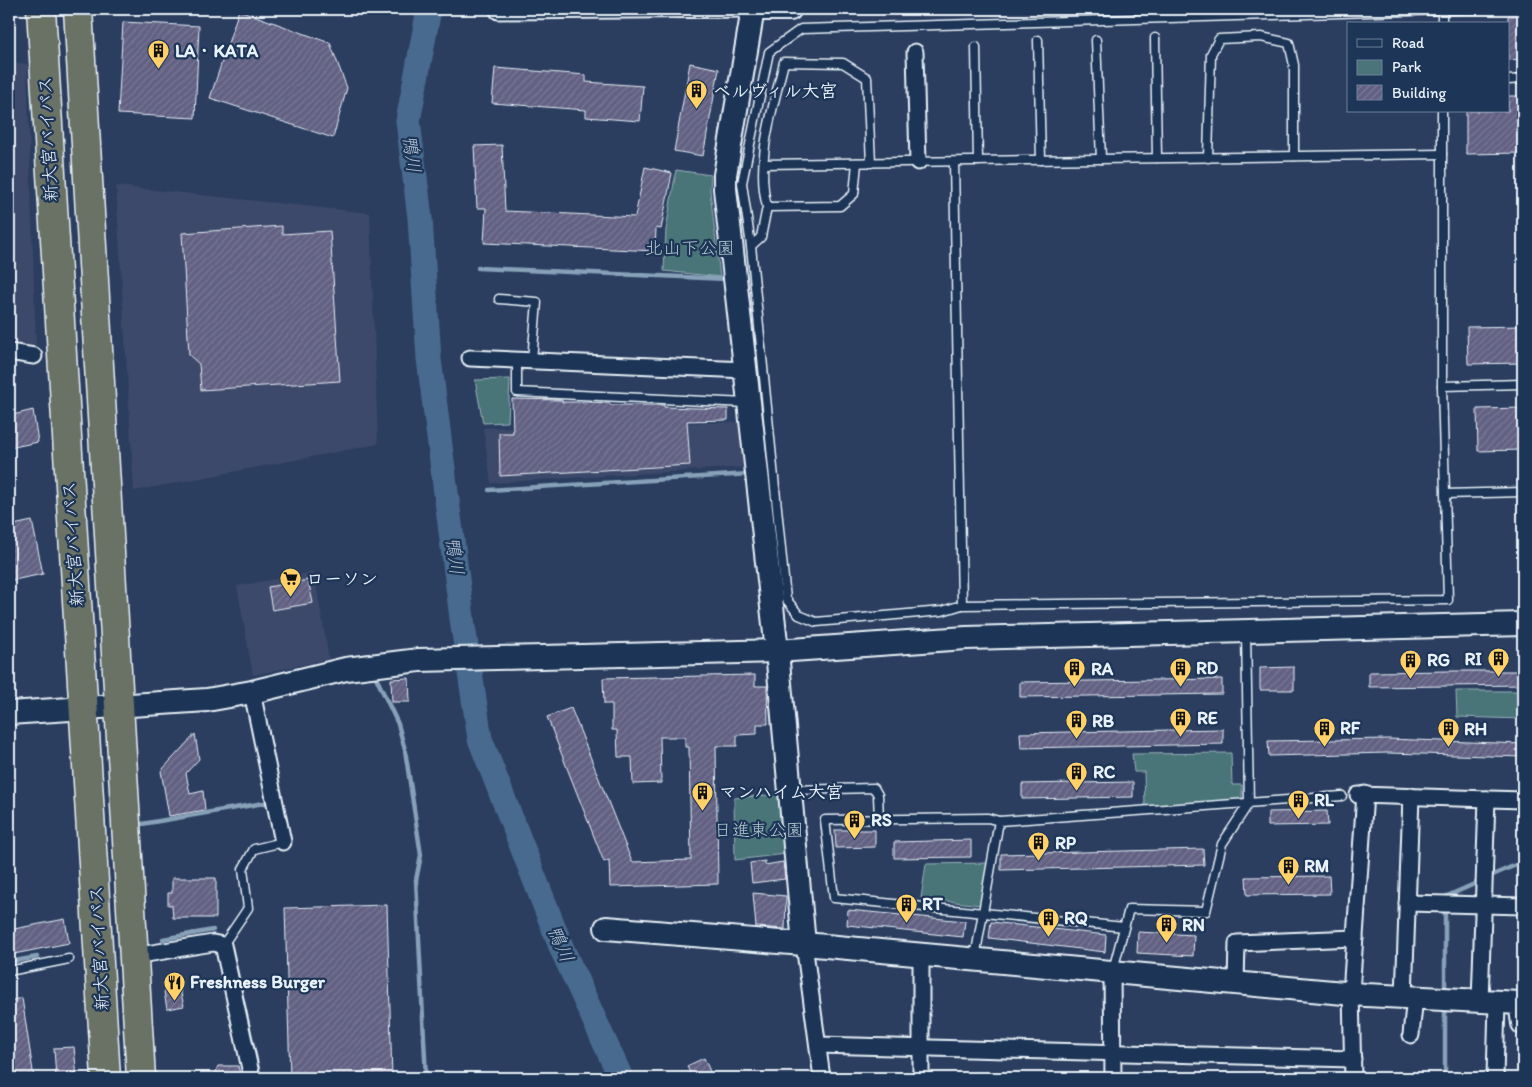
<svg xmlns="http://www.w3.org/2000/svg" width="1532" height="1087" viewBox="0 0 1532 1087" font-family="Itim,'Klee One',sans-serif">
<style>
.built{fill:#3c486a}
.park{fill:#4a7479;stroke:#99b2b8}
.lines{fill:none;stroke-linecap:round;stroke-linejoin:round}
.stream{stroke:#87a1b8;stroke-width:4.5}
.river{stroke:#476b8e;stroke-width:25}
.building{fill:url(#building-hatch);stroke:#e8f1f8}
.lane-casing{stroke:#e8f1f8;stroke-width:11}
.street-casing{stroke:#e8f1f8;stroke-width:19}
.secondary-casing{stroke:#e8f1f8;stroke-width:26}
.highway-casing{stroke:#e8f1f8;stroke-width:31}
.lane{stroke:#1d3557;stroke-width:8}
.street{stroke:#1d3557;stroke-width:15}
.secondary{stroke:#1d3557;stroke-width:22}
.highway{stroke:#6a7266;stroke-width:28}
.labels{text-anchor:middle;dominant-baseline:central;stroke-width:4.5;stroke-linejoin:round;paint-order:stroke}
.poi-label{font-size:18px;font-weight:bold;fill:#e8f1f8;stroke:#1d3557;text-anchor:start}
.street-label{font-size:18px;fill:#e8f1f8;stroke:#1d3557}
.park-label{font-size:18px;fill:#b1c5cc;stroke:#1d3557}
.water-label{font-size:19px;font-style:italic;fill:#b0c2d3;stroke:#1d3557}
</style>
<defs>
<pattern id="building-hatch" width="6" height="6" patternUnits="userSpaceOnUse" patternTransform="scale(1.25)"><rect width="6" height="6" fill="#626183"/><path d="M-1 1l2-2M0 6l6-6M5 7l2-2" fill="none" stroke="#787895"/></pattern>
</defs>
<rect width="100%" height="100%" fill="#2b3e60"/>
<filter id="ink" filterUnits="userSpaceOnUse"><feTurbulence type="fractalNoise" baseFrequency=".02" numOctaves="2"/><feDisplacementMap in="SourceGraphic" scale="10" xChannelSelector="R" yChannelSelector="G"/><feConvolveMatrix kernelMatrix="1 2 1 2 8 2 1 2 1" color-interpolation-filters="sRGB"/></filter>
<g filter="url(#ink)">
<g class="built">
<polygon points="9,62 27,64 36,349 9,344"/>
<polygon points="116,186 370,213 378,444 134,491"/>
<polygon points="743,422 747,467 491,483 483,428"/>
<polygon points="314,572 329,659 253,675 237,586"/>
</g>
<g class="park">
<polygon points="676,170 711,175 710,190 720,277 664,271 666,230"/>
<polygon points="510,379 508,422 483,423 475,380"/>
<polygon points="1456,691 1523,691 1523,719 1457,717"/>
<polygon points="1231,753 1232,785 1242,785 1242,800 1145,807 1144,772 1134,772 1132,754"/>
<polygon points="780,794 786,854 735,860 734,798"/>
<polygon points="989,863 981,905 921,898 926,864"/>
</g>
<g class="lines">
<g class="stream">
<polyline points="478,268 727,279"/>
<polyline points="489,490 750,474"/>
<polyline points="374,673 398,724 405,750 421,855 416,880 426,1078"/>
<polyline points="136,825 270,802"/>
<polyline points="1488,877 1523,862"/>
<polyline points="163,939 213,930"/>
<polyline points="231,947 260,1078"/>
<polyline points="9,962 37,957"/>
<polyline points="1445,992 1445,897 1481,881"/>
<polyline points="1445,1005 1445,1078"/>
</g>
<polyline class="river" points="429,9 408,121 420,218 429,359 463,626 480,739 562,949 621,1078"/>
</g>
<g class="building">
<polygon points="239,10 330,43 347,88 333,138 210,98"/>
<polygon points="1523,15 1523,59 1508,60 1508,16"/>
<polygon points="123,22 199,26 195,118 118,114"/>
<polygon points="690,63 719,69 703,156 674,151"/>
<polygon points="495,68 586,75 586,82 643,86 640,121 586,117 586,110 492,103"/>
<polygon points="1508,96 1523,96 1523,153 1466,154 1466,111 1508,111"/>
<polygon points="502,145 505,211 635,217 645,167 672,173 661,229 656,228 655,251 484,243 486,208 477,208 474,146"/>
<polygon points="282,226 282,234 330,231 340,381 201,390 199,364 189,355 182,233"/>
<polygon points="1523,326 1523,363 1468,364 1467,327"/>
<polygon points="512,399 562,400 562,402 590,402 610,403 610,405 664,405 664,407 728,409 728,420 687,421 690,465 500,476 499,433 513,433"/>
<polygon points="1523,408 1523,450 1478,451 1477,409"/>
<polygon points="33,410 38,442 9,448 9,416"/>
<polygon points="32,521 43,574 9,581 9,526"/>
<polygon points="308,580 313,603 272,610 268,587"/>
<polygon points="1294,667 1294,690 1260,690 1260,668"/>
<polygon points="1451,671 1523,671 1523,685 1369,687 1369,672"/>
<polygon points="755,675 755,686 767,686 768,724 757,724 757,734 737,735 737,746 716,746 718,884 610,887 609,860 604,862 547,717 571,708 632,862 691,860 689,747 685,747 685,737 660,737 661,783 633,784 632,757 618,757 617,730 612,730 612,704 604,704 603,678"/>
<polygon points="409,678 410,702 392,702 391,679"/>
<polygon points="1222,679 1222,694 1020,697 1020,682"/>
<polygon points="1223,729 1223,744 1021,748 1020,733"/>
<polygon points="195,734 199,759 186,773 190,794 203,791 205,810 169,816 161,771"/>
<polygon points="1388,739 1523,744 1523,757 1388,753 1269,756 1268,741"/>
<polygon points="1133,782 1133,797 1022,799 1022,784"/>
<polygon points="1327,811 1328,825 1268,826 1268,812"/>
<polygon points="835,830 875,830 875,847 836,848"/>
<polygon points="971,840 971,857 894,858 894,842"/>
<polygon points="1203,849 1204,865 1001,870 1001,854"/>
<polygon points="765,861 765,865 783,862 785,879 752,883 750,863"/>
<polygon points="1329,876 1330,894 1247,895 1246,877"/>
<polygon points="172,878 216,878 216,918 173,918 172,905 168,905 168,893 172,893"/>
<polygon points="753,893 786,896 785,929 756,927"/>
<polygon points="387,905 392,1078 290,1078 285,908"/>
<polygon points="848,910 965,921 963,937 847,925"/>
<polygon points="65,919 69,943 9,955 9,930"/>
<polygon points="991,922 1106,935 1105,952 989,938"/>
<polygon points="1138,932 1194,935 1193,956 1137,953"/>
<polygon points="180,989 184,1006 167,1009 164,992"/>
<polygon points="22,998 34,1078 9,1078 9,1001"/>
<polygon points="74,1047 77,1078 56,1078 54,1048"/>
<polygon points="704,1058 713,1078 692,1078 687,1066"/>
<polygon points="218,1066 238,1066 241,1078 214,1078"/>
</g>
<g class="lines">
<defs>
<g id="lane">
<polyline points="1442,11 1442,24"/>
<polyline points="1155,38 1157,158"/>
<polyline points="1038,40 1041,160"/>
<polyline points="1096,40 1101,159"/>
<polyline points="976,47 978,161"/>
<polyline points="1508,80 1523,79"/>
<polyline points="1208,158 1211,54 1219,39 1261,37 1289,43 1294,65 1294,156"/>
<polyline points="954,162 962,605 1448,600 1442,386 1442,111"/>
<polyline points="764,164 1442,154"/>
<path d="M767,207C755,160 773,109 784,62L843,63L867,78L871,163"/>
<polyline points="751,246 761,237 767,207 840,206 854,194 857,163"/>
<polyline points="499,299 537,302 532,360"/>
<polyline points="517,359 517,392 746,403"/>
<polyline points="1442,386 1523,384"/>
<polyline points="1445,494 1523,492"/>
<polyline points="962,605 942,611 816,622 799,615 786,599 751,246 742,183 769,52 801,29 1476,9"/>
<polyline points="793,790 874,788 878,795 879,819"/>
<polyline points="999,821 988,818 825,820 834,898 1124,927"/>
<polyline points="223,945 248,908 243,869 254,849 283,842"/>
<polyline points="975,958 999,821 1342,796"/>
<polyline points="1113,970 1129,909 1206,911 1222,844 1249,803 1246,632"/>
<polyline points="9,971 69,959"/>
</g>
<g id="street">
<polyline points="498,11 753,9"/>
<polyline points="915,52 918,162"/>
<polyline points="9,352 34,356"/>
<polyline points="470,358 746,370"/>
<polyline points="252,692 283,842"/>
<polyline points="1358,795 1523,800"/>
<polyline points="1407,903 1523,906"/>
<polyline points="804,944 822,1078"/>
<polyline points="134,956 213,943 223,945 252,1078"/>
<polyline points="1112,971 1113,1078"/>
<polyline points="1236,983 1237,943 1355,938"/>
<polyline points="1404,997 1411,796"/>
<polyline points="1480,1001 1487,799"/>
<polyline points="1411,1035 1415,997"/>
<polyline points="818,1045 1353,1059"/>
<polyline points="921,1078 921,954"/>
<polyline points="1353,1078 1351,993 1365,794"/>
<polyline points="1495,1078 1497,1002"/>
</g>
<g id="secondary">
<polyline points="790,9 753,9 725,175 725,189 777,651 804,944"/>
<polyline points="9,713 207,700 252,692 346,669 419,660 777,651 966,638 1523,624"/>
<polyline points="606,928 804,944 1366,995 1520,1003 1523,1023"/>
</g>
<g id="highway">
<path d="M41,9C62,365 85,722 106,1078"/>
<polyline points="78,9 141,1078"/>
</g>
</defs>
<use href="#lane" class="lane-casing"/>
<use href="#street" class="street-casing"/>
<use href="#secondary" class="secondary-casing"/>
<use href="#highway" class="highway-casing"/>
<use href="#lane" class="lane"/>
<use href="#street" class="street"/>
<use href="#secondary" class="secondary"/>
<use href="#highway" class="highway"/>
</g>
</g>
<defs>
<symbol id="building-pin" viewBox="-11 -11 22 30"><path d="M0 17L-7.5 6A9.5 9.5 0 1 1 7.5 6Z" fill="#ffd166" stroke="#1d3557"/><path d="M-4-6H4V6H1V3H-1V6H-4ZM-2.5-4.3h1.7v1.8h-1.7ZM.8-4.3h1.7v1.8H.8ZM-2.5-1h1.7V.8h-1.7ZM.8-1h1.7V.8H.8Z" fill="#111"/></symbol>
<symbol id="supermarket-pin" viewBox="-11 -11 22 30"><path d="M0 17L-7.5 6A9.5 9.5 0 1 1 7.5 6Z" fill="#ffd166" stroke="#1d3557"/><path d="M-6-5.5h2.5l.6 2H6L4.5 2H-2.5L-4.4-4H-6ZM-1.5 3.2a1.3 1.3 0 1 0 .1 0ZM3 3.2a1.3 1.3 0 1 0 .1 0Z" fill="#111"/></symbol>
<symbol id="restaurant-pin" viewBox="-11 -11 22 30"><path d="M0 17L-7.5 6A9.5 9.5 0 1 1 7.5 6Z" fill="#ffd166" stroke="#1d3557"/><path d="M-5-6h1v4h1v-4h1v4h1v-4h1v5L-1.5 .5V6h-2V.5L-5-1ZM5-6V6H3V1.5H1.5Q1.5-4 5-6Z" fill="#111"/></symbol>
</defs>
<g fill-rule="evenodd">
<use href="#building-pin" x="146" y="38" width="25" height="34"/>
<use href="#building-pin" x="684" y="78" width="25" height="34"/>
<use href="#supermarket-pin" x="278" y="566" width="25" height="34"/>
<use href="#building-pin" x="1486" y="646" width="25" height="34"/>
<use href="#building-pin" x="1398" y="648" width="25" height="34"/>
<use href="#building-pin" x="1168" y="656" width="25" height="34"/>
<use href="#building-pin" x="1062" y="656" width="25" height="34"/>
<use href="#building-pin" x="1168" y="706" width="25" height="34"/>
<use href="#building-pin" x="1064" y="708" width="25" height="34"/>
<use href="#building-pin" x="1312" y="716" width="25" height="34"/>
<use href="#building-pin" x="1436" y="716" width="25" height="34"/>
<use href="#building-pin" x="1064" y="760" width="25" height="34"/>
<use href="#building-pin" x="690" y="780" width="25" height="34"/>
<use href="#building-pin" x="1286" y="788" width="25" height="34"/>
<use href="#building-pin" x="842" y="808" width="25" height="34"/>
<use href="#building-pin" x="1026" y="830" width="25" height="34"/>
<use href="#building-pin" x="1276" y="854" width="25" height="34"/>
<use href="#building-pin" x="894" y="892" width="25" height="34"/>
<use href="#building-pin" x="1036" y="906" width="25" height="34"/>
<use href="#building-pin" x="1154" y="912" width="25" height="34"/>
<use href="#restaurant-pin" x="162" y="970" width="25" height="34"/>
</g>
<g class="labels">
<g class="poi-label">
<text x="175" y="51">LA・KATA</text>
<text x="713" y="91">ベルヴィル大宮</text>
<text x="306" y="579">ローソン</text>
<text x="1482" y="659" text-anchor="end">RI</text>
<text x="1427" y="660">RG</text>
<text x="1196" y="668">RD</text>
<text x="1091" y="669">RA</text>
<text x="1197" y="718">RE</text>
<text x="1092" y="721">RB</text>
<text x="1340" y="728">RF</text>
<text x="1464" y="729">RH</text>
<text x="1093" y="772">RC</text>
<text x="719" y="792">マンハイム大宮</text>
<text x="1314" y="800">RL</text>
<text x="871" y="820">RS</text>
<text x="1055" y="843">RP</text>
<text x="1304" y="866">RM</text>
<text x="922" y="904">RT</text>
<text x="1064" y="918">RQ</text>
<text x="1182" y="925">RN</text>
<text x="190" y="982">Freshness Burger</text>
</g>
<g class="street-label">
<text transform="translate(48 139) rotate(-93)">新大宮バイパス</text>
<text transform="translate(73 544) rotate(-94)">新大宮バイパス</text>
<text transform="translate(99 948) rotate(-93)">新大宮バイパス</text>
</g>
<g class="park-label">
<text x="690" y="248">北山下公園</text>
<text x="759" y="830">日進東公園</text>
</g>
<g class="water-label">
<text transform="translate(412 154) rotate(83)">鴨川</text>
<text transform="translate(455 556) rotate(82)">鴨川</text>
<text transform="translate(561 944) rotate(67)">鴨川</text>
</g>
</g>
<rect width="1532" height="1087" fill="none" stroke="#1d3557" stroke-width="30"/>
<rect x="15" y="15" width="1502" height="1057" fill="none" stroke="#e8f1f8" stroke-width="2" filter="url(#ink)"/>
<rect x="1347" y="22" width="162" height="90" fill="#1d3557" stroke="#6e8097"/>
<rect x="1357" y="39" width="25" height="8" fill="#1d3557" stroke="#6e8097"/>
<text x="1392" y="48" font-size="15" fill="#e8f1f8">Road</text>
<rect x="1357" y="60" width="25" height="15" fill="#4a7479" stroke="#6e8097"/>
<text x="1392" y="72" font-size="15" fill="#e8f1f8">Park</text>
<rect x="1357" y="85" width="25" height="15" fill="url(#building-hatch)" stroke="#6e8097"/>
<text x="1392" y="98" font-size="15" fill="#e8f1f8">Building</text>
</svg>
